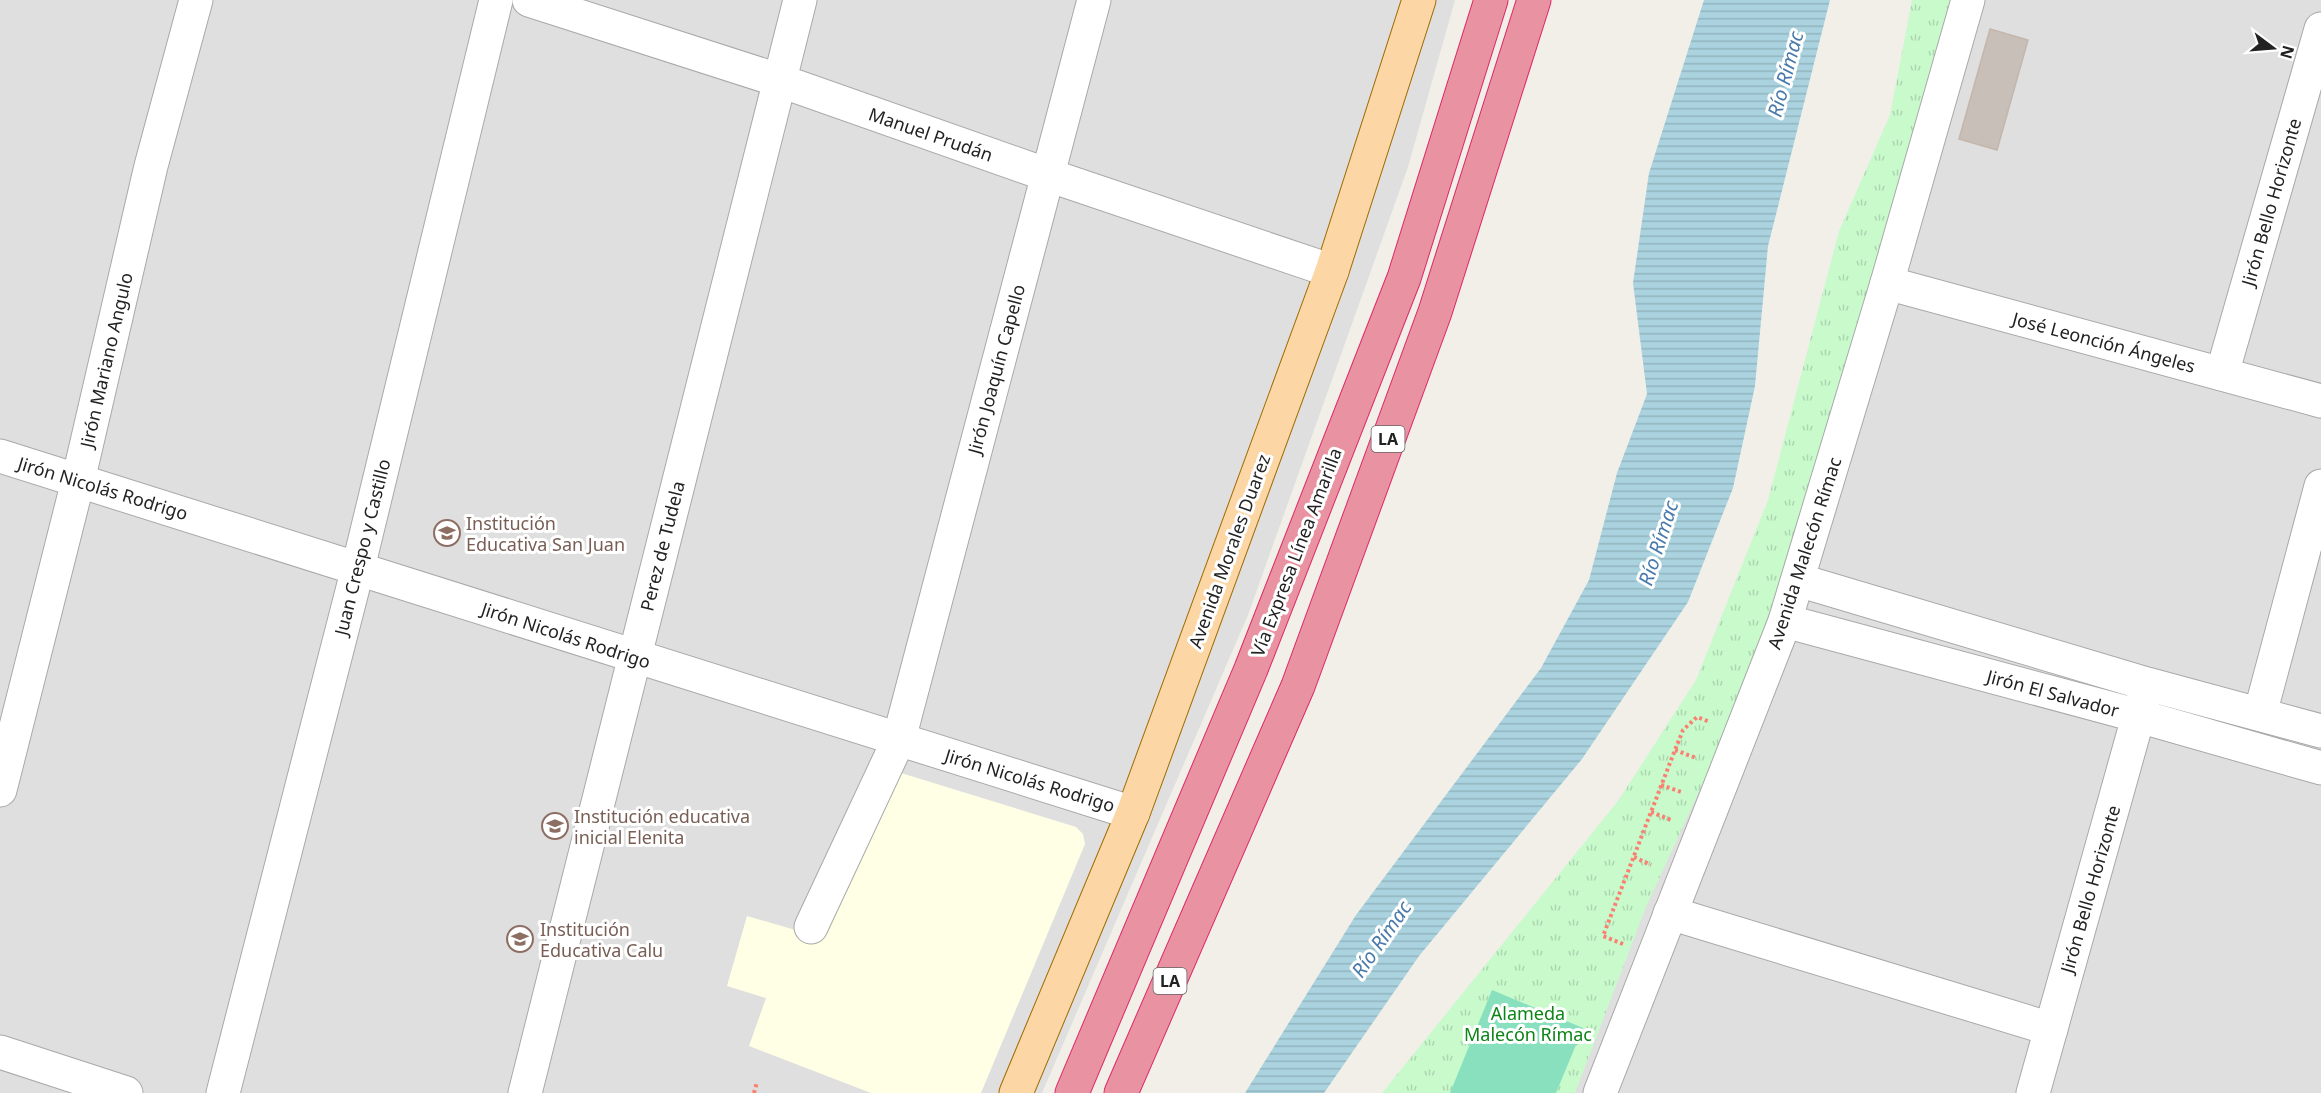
<svg xmlns="http://www.w3.org/2000/svg" width="2321" height="1093" viewBox="0 0 2321 1093" font-family="'Noto Sans',sans-serif">
<style>
.residential{fill:#e0dfdf}
.education{fill:#ffffe5}
.park{fill:url(#park-tufts)}
.pitch{fill:#88e0be}
.water{fill:url(#water-rules)}
.building{fill:#c7bfb8;stroke:#c4b6ab;stroke-width:1.5}
.lines{fill:none;stroke-linecap:round;stroke-linejoin:round}
.minor-casing{stroke:#a9a9a9;stroke-width:35}
.major-casing{stroke:#a06b00;stroke-width:35}
.highway-casing{stroke:#dc2a67;stroke-width:35}
.path{stroke:#fa8072;stroke-width:4;stroke-dasharray:3 3;stroke-linecap:butt}
.minor{stroke:#fff;stroke-width:33}
.major{stroke:#fcd6a4;stroke-width:33}
.highway{stroke:#e892a2;stroke-width:33}
.labels{text-anchor:middle;dominant-baseline:central;stroke-width:6;stroke-linejoin:round;paint-order:stroke}
.shield{fill:#fff;stroke:#646464;stroke-width:1.5}
.shield-label{font-size:16px;font-weight:bold;fill:#222}
.street-label{font-size:18px;fill:#222;stroke:#fff}
.education-label{font-size:18px;fill:#785e54;stroke:#fff;text-anchor:start}
.park-label{font-size:18px;fill:#0c8416;stroke:#fff}
.water-label{font-size:20px;font-style:italic;fill:#4a7aab;stroke:#fff}
</style>
<defs>
<pattern id="park-tufts" width="24" height="20" patternUnits="userSpaceOnUse" patternTransform="scale(1.5)"><rect width="24" height="20" fill="#c8facc"/><path d="M3 7l-1-3M5 7V3M7 7l1-3M15 17l-1-3M17 17v-4M19 17l1-3" fill="none" stroke="#acd6af"/></pattern>
<pattern id="water-rules" width="6" height="5" patternUnits="userSpaceOnUse" patternTransform="scale(1.5)"><rect width="6" height="5" fill="#aad3df"/><path d="M0 2.5h6" fill="none" stroke="#92b5bf"/></pattern>
</defs>
<rect width="100%" height="100%" fill="#f2efe9"/>
<g class="residential">
<polygon points="0,0 1455,0 1408,167 1248,615 1042,1093 0,1093"/>
<polygon points="1928,0 2321,0 2321,1093 1409,1093 1732,641"/>
</g>
<polygon class="education" points="888,769 1076,827 1083,834 1085,844 981,1093 871,1093 749,1046 766,998 727,986 747,916 816,936"/>
<polygon class="park" points="1912,0 1953,0 1894,211 1757,665 1646,907 1575,1093 1382,1093 1618,801 1696,680 1768,500 1839,231 1890,115"/>
<polygon class="pitch" points="1492,990 1583,1028 1556,1093 1450,1093"/>
<polygon class="water" points="1704,0 1830,0 1768,246 1755,386 1733,488 1688,602 1582,759 1419,956 1324,1093 1245,1093 1356,915 1541,668 1589,580 1617,473 1647,394 1633,283 1649,173"/>
<polygon class="building" points="1990,29 2028,40 1997,150 1959,139"/>
<g class="lines">
<defs>
<g id="minor">
<polyline points="529,0 778,80 1048,175 1332,271"/>
<polyline points="1887,283 2321,401"/>
<polyline points="2222,374 2321,29"/>
<polyline points="0,456 1133,813"/>
<polyline points="1798,580 2147,684 2321,731"/>
<polyline points="1785,621 2139,716 2321,768"/>
<polyline points="2260,714 2321,486"/>
<polyline points="0,790 78,481 151,166 196,0"/>
<polyline points="1670,913 2051,1029"/>
<polyline points="811,927 899,739 1094,0"/>
<polyline points="0,1052 126,1093"/>
<polyline points="223,1093 358,568 496,0"/>
<polyline points="525,1093 800,0"/>
<polyline points="1600,1093 1785,621 1887,283 1968,0"/>
<polyline points="2033,1093 2144,696"/>
</g>
<polyline id="major" points="1016,1093 1133,813 1332,271 1419,0"/>
<g id="highway">
<polyline points="1072,1093 1251,669 1404,278 1491,0"/>
<polyline points="1121,1093 1298,686 1435,312 1534,0"/>
</g>
</defs>
<use href="#minor" class="minor-casing"/>
<use href="#major" class="major-casing"/>
<use href="#highway" class="highway-casing"/>
<g class="path">
<polyline points="1675,750 1696,758"/>
<polyline points="1661,785 1681,792"/>
<polyline points="1651,812 1671,820"/>
<polyline points="1634,857 1651,865"/>
<polyline points="1623,944 1603,936 1675,750 1683,730 1697,717 1710,722"/>
<polyline points="754,1093 757,1082"/>
</g>
<use href="#minor" class="minor"/>
<use href="#major" class="major"/>
<use href="#highway" class="highway"/>
</g>
<defs>
<symbol id="school-ring" viewBox="-11 -11 22 22"><circle r="9.5" fill="#fff" stroke="#8d6e63" stroke-width="1.5"/><path d="M0-5L7-2L0 1L-7-2ZM-4 1L0 2.5L4 1V4Q0 6-4 4Z" fill="#8d6e63"/></symbol>
</defs>
<g fill-rule="evenodd">
<use href="#school-ring" x="432" y="518" width="30" height="30"/>
<use href="#school-ring" x="540" y="811" width="30" height="30"/>
<use href="#school-ring" x="505" y="924" width="30" height="30"/>
</g>
<g class="labels">
<g class="shield">
<rect x="1371.5" y="426" width="33" height="26" rx="4.5"/>
<rect x="1153.5" y="968" width="33" height="26" rx="4.5"/>
</g>
<g class="shield-label">
<text x="1388" y="439">LA</text>
<text x="1170" y="981">LA</text>
</g>
<g class="street-label">
<text transform="translate(931 134) rotate(19)">Manuel Prudán</text>
<text transform="translate(2271 202) rotate(-74)">Jirón Bello Horizonte</text>
<text transform="translate(2104 342) rotate(15)">José Leonción Ángeles</text>
<text transform="translate(106 360) rotate(-77)">Jirón Mariano Angulo</text>
<text transform="translate(996 369) rotate(-75)">Jirón Joaquín Capello</text>
<text transform="translate(103 488) rotate(17)">Jirón Nicolás Rodrigo</text>
<text transform="translate(662 546) rotate(-76)">Perez de Tudela</text>
<text transform="translate(362 547) rotate(-76)">Juan Crespo y Castillo</text>
<text transform="translate(1229 551) rotate(-70)">Avenida Morales Duarez</text>
<text transform="translate(1296 552) rotate(-69)">Vía Expresa Línea Amarilla</text>
<text transform="translate(1804 553) rotate(-72)">Avenida Malecón Rímac</text>
<text transform="translate(566 635) rotate(18)">Jirón Nicolás Rodrigo</text>
<text transform="translate(2053 693) rotate(15)">Jirón El Salvador</text>
<text transform="translate(1030 780) rotate(17)">Jirón Nicolás Rodrigo</text>
<text transform="translate(2090 889) rotate(-74)">Jirón Bello Horizonte</text>
</g>
<g class="education-label">
<text x="466" y="523">Institución<tspan x="466" dy="21">Educativa San Juan</tspan></text>
<text x="574" y="816">Institución educativa<tspan x="574" dy="21">inicial Elenita</tspan></text>
<text x="540" y="929">Institución<tspan x="540" dy="21">Educativa Calu</tspan></text>
</g>
<g class="park-label">
<text x="1528" y="1013">Alameda<tspan x="1528" dy="21">Malecón Rímac</tspan></text>
</g>
<g class="water-label">
<text transform="translate(1785 74) rotate(-75)">Río Rímac</text>
<text transform="translate(1658 543) rotate(-72)">Río Rímac</text>
<text transform="translate(1381 939) rotate(-55)">Río Rímac</text>
</g>
</g>
<g transform="translate(2273 48) rotate(106)" stroke="#ffffff" stroke-width="4.5" paint-order="stroke">
<path d="M0-4.5L10 22L0 15L-10 22Z" fill="#222222"/>
<text y="-9" font-size="16" font-weight="bold" text-anchor="middle" fill="#222222">N</text>
</g>
</svg>
